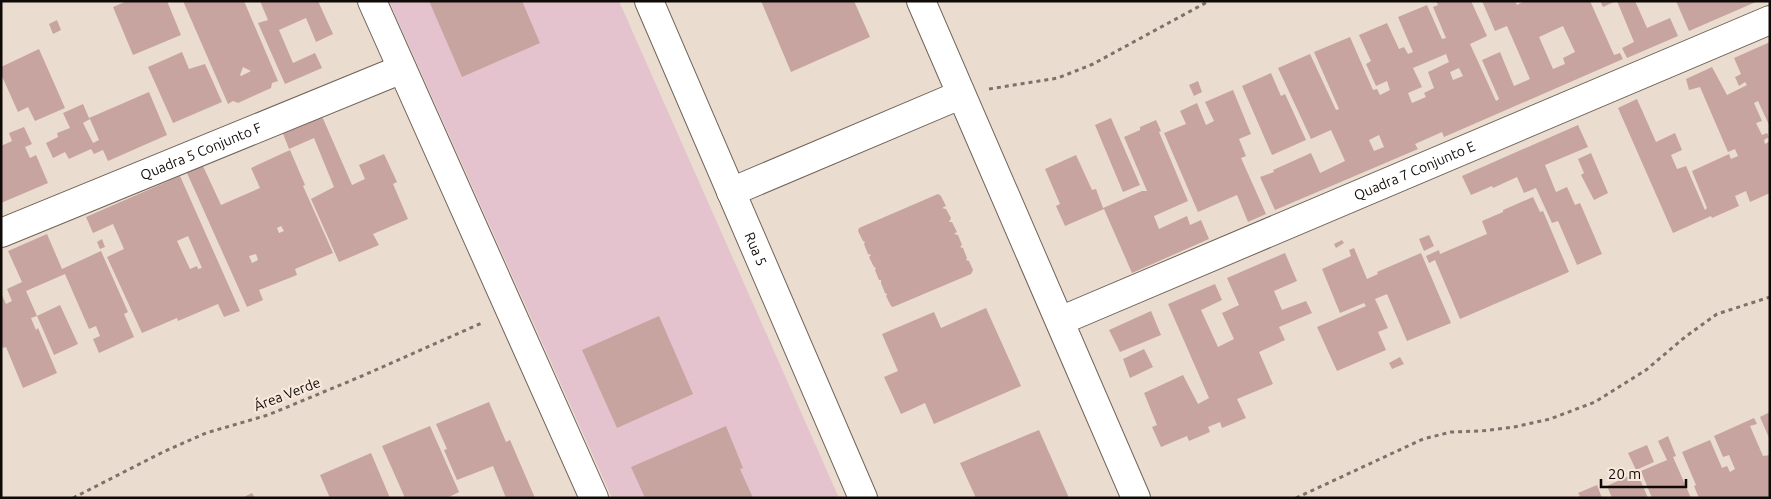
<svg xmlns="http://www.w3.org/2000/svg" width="1771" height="499" viewBox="0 0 1771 499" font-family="Ubuntu,sans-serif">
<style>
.green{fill:#e5c3ce}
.building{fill:#c7a49f;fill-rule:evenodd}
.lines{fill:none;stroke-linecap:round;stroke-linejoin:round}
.minor-casing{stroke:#706358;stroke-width:30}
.path{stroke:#7c726b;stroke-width:3;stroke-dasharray:4 4;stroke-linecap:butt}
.minor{stroke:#fff;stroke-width:28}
.labels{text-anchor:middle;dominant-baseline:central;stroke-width:4.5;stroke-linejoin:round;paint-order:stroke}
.street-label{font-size:14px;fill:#0f0a07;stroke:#f9e9dd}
</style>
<rect width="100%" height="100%" fill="#ebdcd0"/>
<polygon class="green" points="389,1 619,1 839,498 612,498"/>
<g class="building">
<polygon points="127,1 167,1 181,35 133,55 113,7"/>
<path d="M183,1H244L278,81L272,83L271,88L238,103L233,101L228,104ZM243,67L251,71L241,76L240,75Z"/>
<polygon points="260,1 318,1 333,34 316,42 306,18 279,30 293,63 315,53 322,68 285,84 258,23 268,20"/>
<polygon points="429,1 522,1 540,43 462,77"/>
<polygon points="761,1 854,1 870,37 791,72"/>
<path d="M1436,1H1471L1487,36L1470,44L1496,101L1499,99L1482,60L1500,52L1514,86L1530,79L1507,26L1495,31L1482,1H1515L1517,5L1524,1H1590L1614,55L1620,53L1623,59L1444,137L1442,132L1415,144L1418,149L1275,210L1260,177L1274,172L1273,170L1311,153L1320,173L1345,161L1331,130L1311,139L1278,68L1310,54L1336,110L1339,109L1314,52L1350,37L1373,90L1377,89L1380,95L1390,90L1387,81L1376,86L1366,64L1371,61L1359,35L1387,23L1399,49L1404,47L1408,54L1413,52L1398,17L1427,5L1442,39L1446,38L1433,7L1438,5ZM1563,26L1575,52L1563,58L1565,64L1553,69L1539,37ZM1446,54L1449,62L1428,72L1434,88L1424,93L1426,97L1412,103L1408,93L1422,87L1413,68ZM1459,68L1463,76L1453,80L1450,72ZM1379,135L1384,147L1374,151L1369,140Z"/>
<polygon points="1600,1 1616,1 1603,7"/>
<polygon points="1617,1 1635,1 1647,28 1670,18 1678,36 1627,58 1622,48 1634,42"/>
<polygon points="1676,1 1758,1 1689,31"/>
<polygon points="57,20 61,30 53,34 49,24"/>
<polygon points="1770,42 1770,127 1758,101 1754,103 1762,121 1756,123 1762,135 1767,133 1769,137 1764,140 1765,144 1770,141 1770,193 1750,202 1746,191 1735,196 1739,206 1712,218 1711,216 1673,233 1618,108 1637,99 1656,142 1675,133 1682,150 1671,155 1677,169 1686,166 1705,210 1707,208 1692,171 1729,154 1731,159 1738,156 1735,149 1728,152 1700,87 1689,90 1686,79 1712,67 1727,95 1747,85 1745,82 1739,86 1735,77 1741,74 1734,58"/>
<polygon points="39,49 65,108 35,121 28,107 18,112 1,74 1,67"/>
<polygon points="182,52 189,69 205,64 222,102 173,123 148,67"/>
<polygon points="1271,73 1281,96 1285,94 1306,140 1272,155 1242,86"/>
<polygon points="1198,81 1202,92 1194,96 1189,85"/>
<polygon points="1233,90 1251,134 1239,139 1246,156 1241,158 1266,214 1248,222 1237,195 1198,212 1164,133 1186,124 1180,111 1197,103 1206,125 1214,121 1205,102"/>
<path d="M149,92L167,135L108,161L103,150L94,154L91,149L69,159L65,152L53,158L46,143L58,137L57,133L70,128L63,113L83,104L89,118ZM90,119L99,140L93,143L83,123Z"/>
<polygon points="321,114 352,185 365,179 359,165 384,154 397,182 393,184 408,219 373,234 379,245 339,262 311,199 334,187 314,138 289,149 282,131"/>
<polygon points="1111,118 1140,185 1123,192 1095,125"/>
<polygon points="1156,120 1161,131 1159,132 1188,201 1154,216 1159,229 1187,216 1190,225 1201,220 1209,239 1132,273 1104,209 1065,226 1056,206 1060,204 1045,169 1076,155 1092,190 1096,189 1103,208 1142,191 1147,191 1124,137 1140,130 1140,127"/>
<polygon points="1578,125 1588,147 1545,165 1556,192 1567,187 1575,205 1580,203 1602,254 1577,265 1558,221 1552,223 1536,188 1524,193 1517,177 1493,188 1492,186 1471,195 1462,176"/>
<polygon points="24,127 32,144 25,147 30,158 36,155 48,183 1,203 1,146 12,141 9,133"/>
<path d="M290,150L305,185L303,186L333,253L295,269L297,275L259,290L263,300L247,307L187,173L203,166L221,205L260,188L251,168ZM281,226L284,231L279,233L277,228ZM256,254L258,260L252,263L249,256Z"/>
<polygon points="1591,153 1608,193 1594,200 1581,175 1584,173 1578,159"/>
<path d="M180,176L240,311L224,317L218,304L178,321L177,318L142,333L107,257L124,249L113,224L93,233L86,217ZM188,236L202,268L198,269L197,266L190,269L177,241Z"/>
<polygon points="938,194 941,196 946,206 942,208 946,209 951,218 949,222 952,222 957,232 954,234 958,235 962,245 960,247 963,248 967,258 966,260 969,261 973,270 971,274 893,307 891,306 886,296 887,294 885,293 881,283 881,280 879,280 875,270 876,268 874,267 869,257 871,255 868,254 864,244 865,242 863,241 858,231 859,228"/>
<polygon points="1533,197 1540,212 1543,211 1569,272 1460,319 1435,260 1429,263 1426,256 1439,250 1440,254 1487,234 1482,221 1503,212 1503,210"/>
<polygon points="47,234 62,269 101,251 128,312 124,314 134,337 99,353 93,339 100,336 96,326 89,329 65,274 26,291 37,316 31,318 36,330 38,328 57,373 23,388 6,347 3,348 1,343 1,293 6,304 12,301 7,289 22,282 8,251"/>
<polygon points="1429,235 1434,246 1424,251 1419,239"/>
<polygon points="102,239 105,247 100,249 97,242"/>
<polygon points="1342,240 1344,243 1336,248 1334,244"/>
<polygon points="1354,248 1367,279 1378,274 1377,272 1421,253 1451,323 1407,341 1387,294 1375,299 1388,328 1378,332 1386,350 1337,371 1317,327 1366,306 1364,303 1340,313 1322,269 1351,256 1349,250"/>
<polygon points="1285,253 1297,281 1274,291 1282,310 1306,301 1312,313 1279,327 1285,340 1259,352 1273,384 1237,399 1246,418 1222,428 1220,422 1208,427 1210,432 1189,441 1187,436 1161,447 1152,427 1157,425 1144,393 1183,375 1198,404 1209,398 1168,304 1215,284 1222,300 1201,310 1218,347 1234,339 1222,313 1239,305 1227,278"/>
<polygon points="60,305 78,344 54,355 37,316"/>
<polygon points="986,308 1021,386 934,424 925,403 901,414 884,377 898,371 882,334 934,312 941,328"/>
<polygon points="1151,311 1161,335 1120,352 1109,330"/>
<polygon points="659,316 693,394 617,428 582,350"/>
<polygon points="1144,349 1153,367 1130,378 1123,359"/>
<polygon points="1400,357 1404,364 1392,369 1389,363"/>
<polygon points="489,402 506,442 510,440 535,498 506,498 493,466 457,480 444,450 447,449 436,424"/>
<polygon points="1770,412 1770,440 1760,417"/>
<polygon points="1754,418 1757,424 1750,426 1763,456 1770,455 1770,496 1766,498 1699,498 1694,486 1696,485 1682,452 1710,440 1722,468 1727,466 1730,472 1735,469 1729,455 1723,457 1714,436"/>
<polygon points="430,426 459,492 447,498 405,498 382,446"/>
<polygon points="726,426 743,468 740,469 753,498 645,498 631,467"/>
<polygon points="1039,430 1069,498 976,498 960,463"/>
<polygon points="1668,436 1676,456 1673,457 1691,498 1652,498 1641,471 1667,460 1658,441"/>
<polygon points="1647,445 1654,462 1636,470 1628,453"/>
<polygon points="371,453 390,498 330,498 320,475"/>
<polygon points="1637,472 1648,498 1612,498 1607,486"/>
<polygon points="1597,485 1602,498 1576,498 1580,496 1578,493"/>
<polygon points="252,493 255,498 242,498"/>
</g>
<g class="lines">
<defs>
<g id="minor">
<polyline points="372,1 594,498"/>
<path id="s1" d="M649,1L863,498"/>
<polyline points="921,1 1136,498"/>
<polyline points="731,192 960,95"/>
<path id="s2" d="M1,233L402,69"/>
<path id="s3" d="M1060,321L1770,20"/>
</g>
</defs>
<use href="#minor" class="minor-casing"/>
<g class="path">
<polyline points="989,89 1058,78 1093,64 1209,1"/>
<polyline points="73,498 163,452 206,433 268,415 362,376 484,322"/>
<polyline points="1296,498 1423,439 1451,432 1481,431 1514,427 1550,419 1595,402 1646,370 1685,337 1717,314 1770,297"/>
</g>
<use href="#minor" class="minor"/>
</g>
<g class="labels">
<g class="street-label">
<text stroke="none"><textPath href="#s2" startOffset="216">Quadra 5 Conjunto F</textPath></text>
<text stroke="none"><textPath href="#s3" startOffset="385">Quadra 7 Conjunto E</textPath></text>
<text stroke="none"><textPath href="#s1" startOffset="270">Rua 5</textPath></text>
<text transform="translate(287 394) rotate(-21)">Área Verde</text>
</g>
</g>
<rect width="1771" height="499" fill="none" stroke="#0f0a07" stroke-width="5"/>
<path d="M1601 479v8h85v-8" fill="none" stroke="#0f0a07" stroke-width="2.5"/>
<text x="1608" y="479" font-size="15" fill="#0f0a07" stroke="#f9e9dd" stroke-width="4" paint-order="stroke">20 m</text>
</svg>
